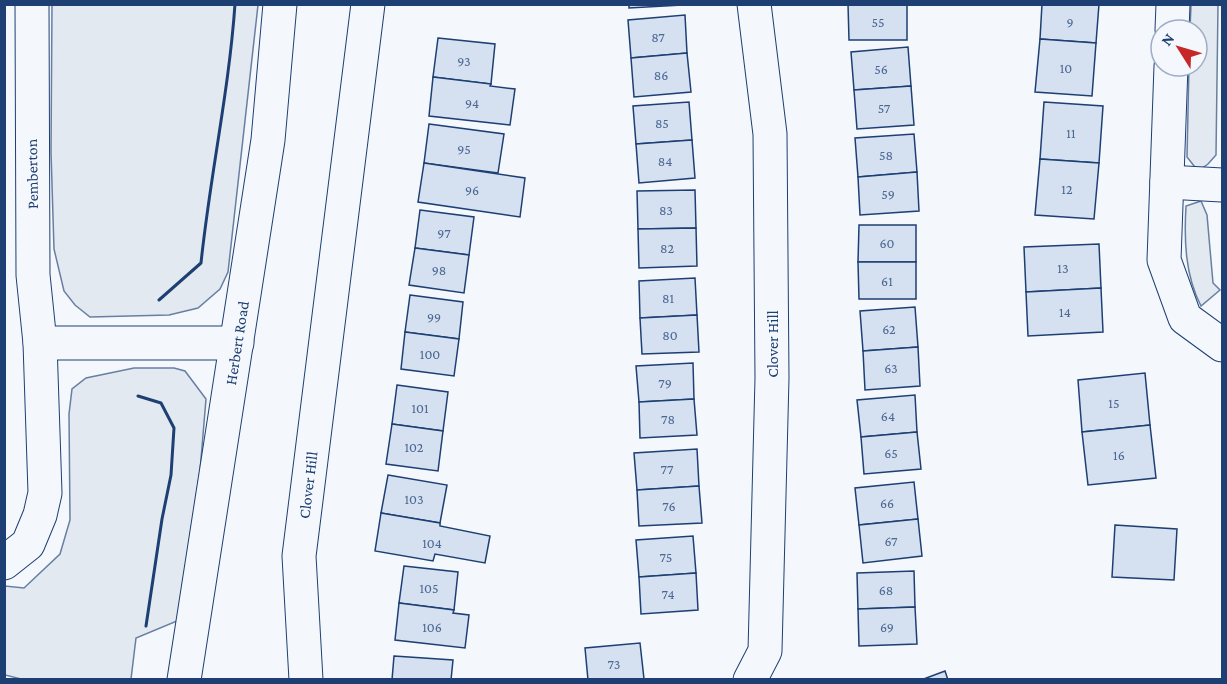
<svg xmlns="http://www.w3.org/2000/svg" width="1227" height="684" viewBox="0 0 1227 684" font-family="'Crimson Pro',serif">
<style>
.green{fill:#e3e9f0;stroke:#687fa3;stroke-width:1.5}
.building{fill:#d5e0f0;stroke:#1d3f73;stroke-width:1.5}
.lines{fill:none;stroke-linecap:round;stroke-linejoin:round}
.minor-casing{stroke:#1d3f73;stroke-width:35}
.tertiary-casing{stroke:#1d3f73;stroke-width:35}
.minor{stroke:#f4f7fb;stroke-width:33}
.tertiary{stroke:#f4f7fb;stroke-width:33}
.wall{stroke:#1d3f73;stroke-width:3}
.labels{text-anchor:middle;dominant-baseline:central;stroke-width:4.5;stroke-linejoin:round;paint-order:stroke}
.number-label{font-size:14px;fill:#4b6792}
.street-label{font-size:16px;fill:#1d3f73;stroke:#f4f7fb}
</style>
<rect width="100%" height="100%" fill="#f4f7fb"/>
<g class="green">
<polygon points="52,5 258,5 228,272 220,289 198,308 169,315 90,317 75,305 64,291 54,249 51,152"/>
<polygon points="1191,5 1218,5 1216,155 1208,164 1198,171 1187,157 1189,66 1197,66 1197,30 1190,30"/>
<path d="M1201,201L1207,215L1213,283L1220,290L1201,306C1185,275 1184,240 1186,206Z"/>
<polygon points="134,368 174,368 185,371 206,399 200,471 177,621 136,638 131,679 25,680 5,675 5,586 24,588 60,554 70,520 69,414 72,389 86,378"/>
</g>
<g class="building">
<polygon points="629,4 682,4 682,5 629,8"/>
<polygon points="848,4 907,4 907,40 849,40"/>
<polygon points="1042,4 1099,4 1096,43 1040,39"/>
<polygon points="685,15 687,53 631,58 628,20"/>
<polygon points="438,38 495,44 491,84 433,77"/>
<polygon points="1040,39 1096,43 1092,96 1035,92"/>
<polygon points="908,47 911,86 854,90 851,52"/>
<polygon points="687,53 691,92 634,97 631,58"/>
<polygon points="433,77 491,84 490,86 515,89 510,125 429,116"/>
<polygon points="911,86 914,125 857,129 854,90"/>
<polygon points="689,102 692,140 636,144 633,106"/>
<polygon points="1044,102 1103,106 1099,163 1040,159"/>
<polygon points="429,124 504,134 498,173 424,163"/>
<polygon points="914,134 917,172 858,177 855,138"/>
<polygon points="692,140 695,178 639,183 636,144"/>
<polygon points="1040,159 1099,163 1094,219 1035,215"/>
<polygon points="424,163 525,178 520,217 418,202"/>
<polygon points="917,172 919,211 860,215 858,177"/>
<polygon points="695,190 696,228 638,229 637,191"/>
<polygon points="420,210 474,217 469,255 415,248"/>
<polygon points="859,225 916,225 916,262 858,262"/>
<polygon points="696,228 697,266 639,268 638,229"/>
<polygon points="1099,244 1101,288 1026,292 1024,247"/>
<polygon points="415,248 469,255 464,293 409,285"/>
<polygon points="858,262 916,262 916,299 859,299"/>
<polygon points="695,278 697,315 640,318 639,281"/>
<polygon points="1101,288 1103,332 1028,336 1026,292"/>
<polygon points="410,295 463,302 459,339 405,332"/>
<polygon points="915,307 918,347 863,351 860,311"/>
<polygon points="697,315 699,352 642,354 640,318"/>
<polygon points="405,332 459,339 454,376 401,369"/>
<polygon points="918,347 920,386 865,390 863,351"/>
<polygon points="693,363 694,399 639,402 636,366"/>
<polygon points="1145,373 1150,425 1082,432 1078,380"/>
<polygon points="397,385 448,392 443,431 392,424"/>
<polygon points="915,395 917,432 861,437 857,400"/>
<polygon points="694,399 697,435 640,438 639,402"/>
<polygon points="392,424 443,431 438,471 386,464"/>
<polygon points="1150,425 1156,478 1088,485 1082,432"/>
<polygon points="917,432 921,469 864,474 861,437"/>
<polygon points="697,449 699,486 637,490 634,453"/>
<polygon points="388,475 447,485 440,523 381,513"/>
<polygon points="914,482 918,519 859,525 855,488"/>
<polygon points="699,486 702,523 639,526 637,490"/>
<polygon points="381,513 440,523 440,526 490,536 485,563 435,554 433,561 375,551"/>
<polygon points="918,519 922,556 863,563 859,525"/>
<polygon points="1115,525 1177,529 1174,580 1112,577"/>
<polygon points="693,536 696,573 639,577 636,540"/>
<polygon points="404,566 458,572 454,610 399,603"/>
<polygon points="914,571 915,607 858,609 857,573"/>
<polygon points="696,573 698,610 641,614 639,577"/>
<polygon points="399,603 454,610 453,613 469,615 465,648 395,640"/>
<polygon points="915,607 917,644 859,646 858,609"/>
<polygon points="640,643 644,679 588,680 585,648"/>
<polygon points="394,656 453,660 451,680 392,680"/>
<polygon points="945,671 948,680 921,680"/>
</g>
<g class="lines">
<defs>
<g id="minor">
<polyline points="1172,30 1173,4"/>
<polyline points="1171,66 1164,260 1185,318 1222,345"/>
<polyline points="1167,182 1222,185"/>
<polyline points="40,343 237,343"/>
<polyline points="4,563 28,544 40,515 45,493 40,343 33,275 32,4"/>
<polyline points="306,680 299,556 368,4"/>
<polyline points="750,680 765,651 772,378 770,134 754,4"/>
</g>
<polyline id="tertiary" points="184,680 268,140 280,4"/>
</defs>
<use href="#minor" class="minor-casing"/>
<use href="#tertiary" class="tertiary-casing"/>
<use href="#minor" class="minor"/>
<use href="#tertiary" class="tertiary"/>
<g class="wall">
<path d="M159,300L201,263C210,176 229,91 235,4"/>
<polyline points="138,396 161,403 174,428 171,475 162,519 146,626"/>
</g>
</g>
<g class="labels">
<g class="number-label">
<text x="878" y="22">55</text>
<text x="1070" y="22">9</text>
<text x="658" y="37">87</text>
<text x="464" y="61">93</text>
<text x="1066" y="68">10</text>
<text x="881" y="69">56</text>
<text x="661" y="75">86</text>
<text x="472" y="103">94</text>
<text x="884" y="108">57</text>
<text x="662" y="123">85</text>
<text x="1071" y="133">11</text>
<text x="464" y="149">95</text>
<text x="886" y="155">58</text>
<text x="665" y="161">84</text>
<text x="1067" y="189">12</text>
<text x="472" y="190">96</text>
<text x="888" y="194">59</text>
<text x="666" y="210">83</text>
<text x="444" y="233">97</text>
<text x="887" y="243">60</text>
<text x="667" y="248">82</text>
<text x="1063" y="268">13</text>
<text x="439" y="270">98</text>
<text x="887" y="281">61</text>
<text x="668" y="298">81</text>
<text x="1065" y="312">14</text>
<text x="434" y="317">99</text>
<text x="889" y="329">62</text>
<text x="670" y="335">80</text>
<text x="430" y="354">100</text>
<text x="891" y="368">63</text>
<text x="665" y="383">79</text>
<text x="1114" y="403">15</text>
<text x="420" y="408">101</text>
<text x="888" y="416">64</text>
<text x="668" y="419">78</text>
<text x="414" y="447">102</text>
<text x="891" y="453">65</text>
<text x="1119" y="455">16</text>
<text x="667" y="469">77</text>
<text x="414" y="499">103</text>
<text x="887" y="503">66</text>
<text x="669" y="506">76</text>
<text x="891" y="541">67</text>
<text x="432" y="543">104</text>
<text x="666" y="557">75</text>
<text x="429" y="588">105</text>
<text x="886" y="590">68</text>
<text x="668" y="594">74</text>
<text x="432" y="627">106</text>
<text x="887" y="627">69</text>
<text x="614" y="664">73</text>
</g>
<g class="street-label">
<text transform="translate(32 174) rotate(-91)">Pemberton</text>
<text transform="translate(237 343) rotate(-81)">Herbert Road</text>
<text transform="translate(772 344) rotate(-90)">Clover Hill</text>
<text transform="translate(308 485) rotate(-83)">Clover Hill</text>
</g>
</g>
<rect width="1227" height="684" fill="none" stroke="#1d3f73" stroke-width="12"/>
<g transform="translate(1179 48) rotate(307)"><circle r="28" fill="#f4f7fb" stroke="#9eadc5" stroke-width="1.5"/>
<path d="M0-4.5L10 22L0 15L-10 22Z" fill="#c62828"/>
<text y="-9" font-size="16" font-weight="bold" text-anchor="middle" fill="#1d3f73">N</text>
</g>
</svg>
